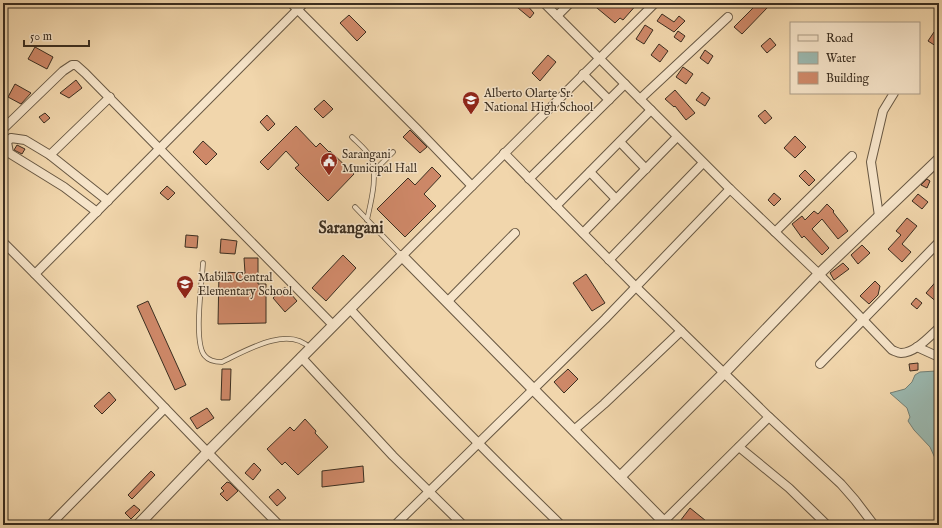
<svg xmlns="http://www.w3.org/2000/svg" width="942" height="528" viewBox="0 0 942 528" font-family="'IM FELL English',serif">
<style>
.water{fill:#9bb8af;stroke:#758176}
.building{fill:#ce8868;stroke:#3b2e20}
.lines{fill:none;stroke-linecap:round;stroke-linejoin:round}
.service-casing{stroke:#685843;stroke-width:5.5}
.minor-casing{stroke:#685843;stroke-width:10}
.tertiary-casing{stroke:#685843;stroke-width:12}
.service{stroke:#f6e4c9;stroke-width:4}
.minor{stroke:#f6e4c9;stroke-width:8}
.tertiary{stroke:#f6e4c9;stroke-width:10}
.labels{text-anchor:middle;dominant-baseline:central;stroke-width:3;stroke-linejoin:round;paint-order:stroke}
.poi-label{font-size:12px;fill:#3b2e20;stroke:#f6e4c9;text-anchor:start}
.district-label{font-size:16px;font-weight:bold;fill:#3b2e20;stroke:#f6e4c9}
</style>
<rect width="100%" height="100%" fill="#f1d6ac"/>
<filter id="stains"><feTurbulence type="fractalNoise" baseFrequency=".005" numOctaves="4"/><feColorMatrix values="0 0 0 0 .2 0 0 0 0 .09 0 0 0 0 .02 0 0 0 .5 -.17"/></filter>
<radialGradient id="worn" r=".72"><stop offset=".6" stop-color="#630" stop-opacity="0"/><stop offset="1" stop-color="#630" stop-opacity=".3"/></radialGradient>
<polygon class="water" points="936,371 939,372 939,467 930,447 914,430 908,421 910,417 907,408 890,393 905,389 912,382 915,375 920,372"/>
<g class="building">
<polygon points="512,3 525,3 534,13 530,18"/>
<polygon points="591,3 638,3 623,20 620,18 615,23"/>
<polygon points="758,3 762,3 767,8 742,34 734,27"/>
<polygon points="662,14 674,22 679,16 685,21 674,32 657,21"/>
<polygon points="349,15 366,32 357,41 340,23"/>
<polygon points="645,25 653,30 644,44 636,39"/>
<polygon points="678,31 685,36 681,42 674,37"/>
<polygon points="934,32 939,35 939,48 928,41"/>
<polygon points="770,38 776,45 767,53 761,46"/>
<polygon points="659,44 668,51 660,62 651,55"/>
<polygon points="35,47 53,57 47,69 28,59"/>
<polygon points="705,50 713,56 708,64 700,58"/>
<polygon points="548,55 556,62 540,81 532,73"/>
<polygon points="683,67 693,74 686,84 676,77"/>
<polygon points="76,80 82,88 69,98 60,93"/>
<polygon points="15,84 31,93 21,104 8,97"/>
<polygon points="675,90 695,113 686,120 675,106 674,107 665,99"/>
<polygon points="702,92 710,98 705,106 696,100"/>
<polygon points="324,100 333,109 323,118 314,109"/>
<polygon points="765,110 772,118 765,124 758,116"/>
<polygon points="45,113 50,118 44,123 39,117"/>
<polygon points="267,115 275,124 268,131 260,122"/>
<polygon points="296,126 316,147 320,143 329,152 330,151 354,174 328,201 295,168 299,165 286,151 268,170 260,162"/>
<polygon points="410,130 427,147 420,153 403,137"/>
<polygon points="795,136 806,147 795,158 784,148"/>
<polygon points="203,141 217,154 206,165 193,152"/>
<polygon points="17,145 25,149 22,154 14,150"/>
<polygon points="432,167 441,176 424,194 436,206 405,237 377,209 408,178 415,185"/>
<polygon points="805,170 815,180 809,186 799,176"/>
<polygon points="927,179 930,181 927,188 921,185"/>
<polygon points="167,186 175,193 168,200 160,193"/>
<polygon points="774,193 781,199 774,206 768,200"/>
<polygon points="918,194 928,202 922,209 912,201"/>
<polygon points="827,204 834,211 833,212 848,231 838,239 822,219 812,229 829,248 822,255 804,236 802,238 792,224 802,216 805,220 814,211 818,214"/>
<polygon points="907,218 917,226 902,244 911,252 902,262 888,249 901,235 896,231"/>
<polygon points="186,235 198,236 197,248 185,247"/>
<polygon points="221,239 237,241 235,254 220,253"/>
<polygon points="862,245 870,253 858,264 851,255"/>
<polygon points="343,255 356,268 326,301 312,288"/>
<polygon points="244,258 258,258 258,284 266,284 266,323 218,324 219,272 245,273"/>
<polygon points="843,263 849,269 834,280 830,273"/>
<polygon points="586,274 605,303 592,311 573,283"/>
<polygon points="939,278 939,304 926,293"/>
<polygon points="875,281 880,286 878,295 869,304 860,296"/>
<polygon points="285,287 297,301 285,312 273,298"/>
<polygon points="916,298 922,303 917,309 911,304"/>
<polygon points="148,301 186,385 175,390 137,306"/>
<polygon points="918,363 918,370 910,371 909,364"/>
<polygon points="222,369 231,369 230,400 221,400"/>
<polygon points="568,369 578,379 564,393 554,382"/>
<polygon points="109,392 116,400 102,414 94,406"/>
<polygon points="207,408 214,418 197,429 190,418"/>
<polygon points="305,419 316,431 315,433 328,447 298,475 285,462 282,465 267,449 290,427 294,431"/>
<polygon points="254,463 261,470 253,480 245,473"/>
<polygon points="363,466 364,482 322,487 322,471"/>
<polygon points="151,471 155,475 132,499 128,495"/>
<polygon points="227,482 230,483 238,491 227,501 220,494 224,491 221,488"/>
<polygon points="278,489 286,498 277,506 269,497"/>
<polygon points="134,505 140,510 131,519 125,513"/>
<polygon points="690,508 711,525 677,525"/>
</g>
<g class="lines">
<defs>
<g id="service">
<path d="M352,137C358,143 367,150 371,158C378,177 371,201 367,220"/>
<polyline points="374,171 393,152"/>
<polyline points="355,207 402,256"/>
<path d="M203,263C202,282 193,344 205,356C209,361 215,362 222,362C245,351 288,325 310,348"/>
</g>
<g id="minor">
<polyline points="291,3 417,129 472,186"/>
<path d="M544,3L730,189L819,274L892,350C895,351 898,353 901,353C915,353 929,337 939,328"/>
<polyline points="557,16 570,3"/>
<polyline points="583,74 609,100"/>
<polyline points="640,99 728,17"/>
<polyline points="3,129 63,71 72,65 76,65 85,73 333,325"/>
<polyline points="620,142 646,169"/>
<polyline points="504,153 636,287 769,417 841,484 855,500 874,525"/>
<polyline points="50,155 110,97"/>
<polyline points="590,172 616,199"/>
<polyline points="529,179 625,84"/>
<polyline points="556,206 651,110"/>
<polyline points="97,212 64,187 9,153 7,142 11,138 25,140 50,155 108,201"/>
<polyline points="879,216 871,162 883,111 894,93"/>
<polyline points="775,232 852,156"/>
<polyline points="583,233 677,137"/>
<path d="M3,242C97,335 186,432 279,525"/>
<polyline points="402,256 655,3"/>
<polyline points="609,260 703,163"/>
<polyline points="35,274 304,3"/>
<polyline points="447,302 515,233"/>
<path d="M350,309C418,383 489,455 561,525"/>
<polyline points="917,347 939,357"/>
<polyline points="301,357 393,456 463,525"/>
<polyline points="820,364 939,242"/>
<polyline points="574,430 604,404 681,331"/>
<polyline points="739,447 789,488 825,523"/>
<polyline points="50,525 165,408"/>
<polyline points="395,525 605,319 730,189"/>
<polyline points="660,525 769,417"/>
</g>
<g id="tertiary">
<polyline points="620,477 724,373 819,274 939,159"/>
<polyline points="138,525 207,453 402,256 667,525"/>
</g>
</defs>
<use href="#service" class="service-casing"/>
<use href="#minor" class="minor-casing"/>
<use href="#tertiary" class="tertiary-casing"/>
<use href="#service" class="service"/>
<use href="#minor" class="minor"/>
<use href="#tertiary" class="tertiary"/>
</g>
<defs>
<symbol id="school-pin" viewBox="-11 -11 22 30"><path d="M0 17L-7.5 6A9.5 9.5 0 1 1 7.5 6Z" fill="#8f2418" stroke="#f6e4c9"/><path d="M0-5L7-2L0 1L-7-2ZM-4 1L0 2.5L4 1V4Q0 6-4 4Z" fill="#fff"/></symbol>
<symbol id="civic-pin" viewBox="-11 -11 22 30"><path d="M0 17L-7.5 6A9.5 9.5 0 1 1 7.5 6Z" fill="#8f2418" stroke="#f6e4c9"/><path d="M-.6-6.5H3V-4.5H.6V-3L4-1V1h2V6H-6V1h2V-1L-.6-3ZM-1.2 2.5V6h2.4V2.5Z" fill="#fff"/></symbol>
</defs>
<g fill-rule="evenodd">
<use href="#school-pin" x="461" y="90" width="20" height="27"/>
<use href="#civic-pin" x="319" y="151" width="20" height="27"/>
<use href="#school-pin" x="175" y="274" width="20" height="27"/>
</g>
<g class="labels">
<g class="poi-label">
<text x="484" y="93">Alberto Olarte Sr.<tspan x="484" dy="14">National High School</tspan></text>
<text x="342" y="154">Sarangani<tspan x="342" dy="14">Municipal Hall</tspan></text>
<text x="198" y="277">Mabila Central<tspan x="198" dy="14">Elementary School</tspan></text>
</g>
<g class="district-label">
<text x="351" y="229">Sarangani</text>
</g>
</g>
<rect width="942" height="528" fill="none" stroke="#f1d6ac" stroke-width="16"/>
<rect x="4" y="4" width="934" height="520" fill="none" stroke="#3b2e20" stroke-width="2"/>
<rect x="8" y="8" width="926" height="512" fill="none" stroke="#3b2e20"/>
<rect x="790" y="22" width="130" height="72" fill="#f6e4c9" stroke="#ab9b85"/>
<rect x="798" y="35" width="20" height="6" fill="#f6e4c9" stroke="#ab9b85"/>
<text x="826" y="42" font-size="12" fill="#3b2e20">Road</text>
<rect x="798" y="52" width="20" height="12" fill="#9bb8af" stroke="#ab9b85"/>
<text x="826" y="62" font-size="12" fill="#3b2e20">Water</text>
<rect x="798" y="72" width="20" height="12" fill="#ce8868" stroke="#ab9b85"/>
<text x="826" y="82" font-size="12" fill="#3b2e20">Building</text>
<path d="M24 40v6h65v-6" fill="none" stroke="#3b2e20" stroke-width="2"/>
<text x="30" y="40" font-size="12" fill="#3b2e20" stroke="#f6e4c9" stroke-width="3" paint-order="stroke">50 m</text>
<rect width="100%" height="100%" filter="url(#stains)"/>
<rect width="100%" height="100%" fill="url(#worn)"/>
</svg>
